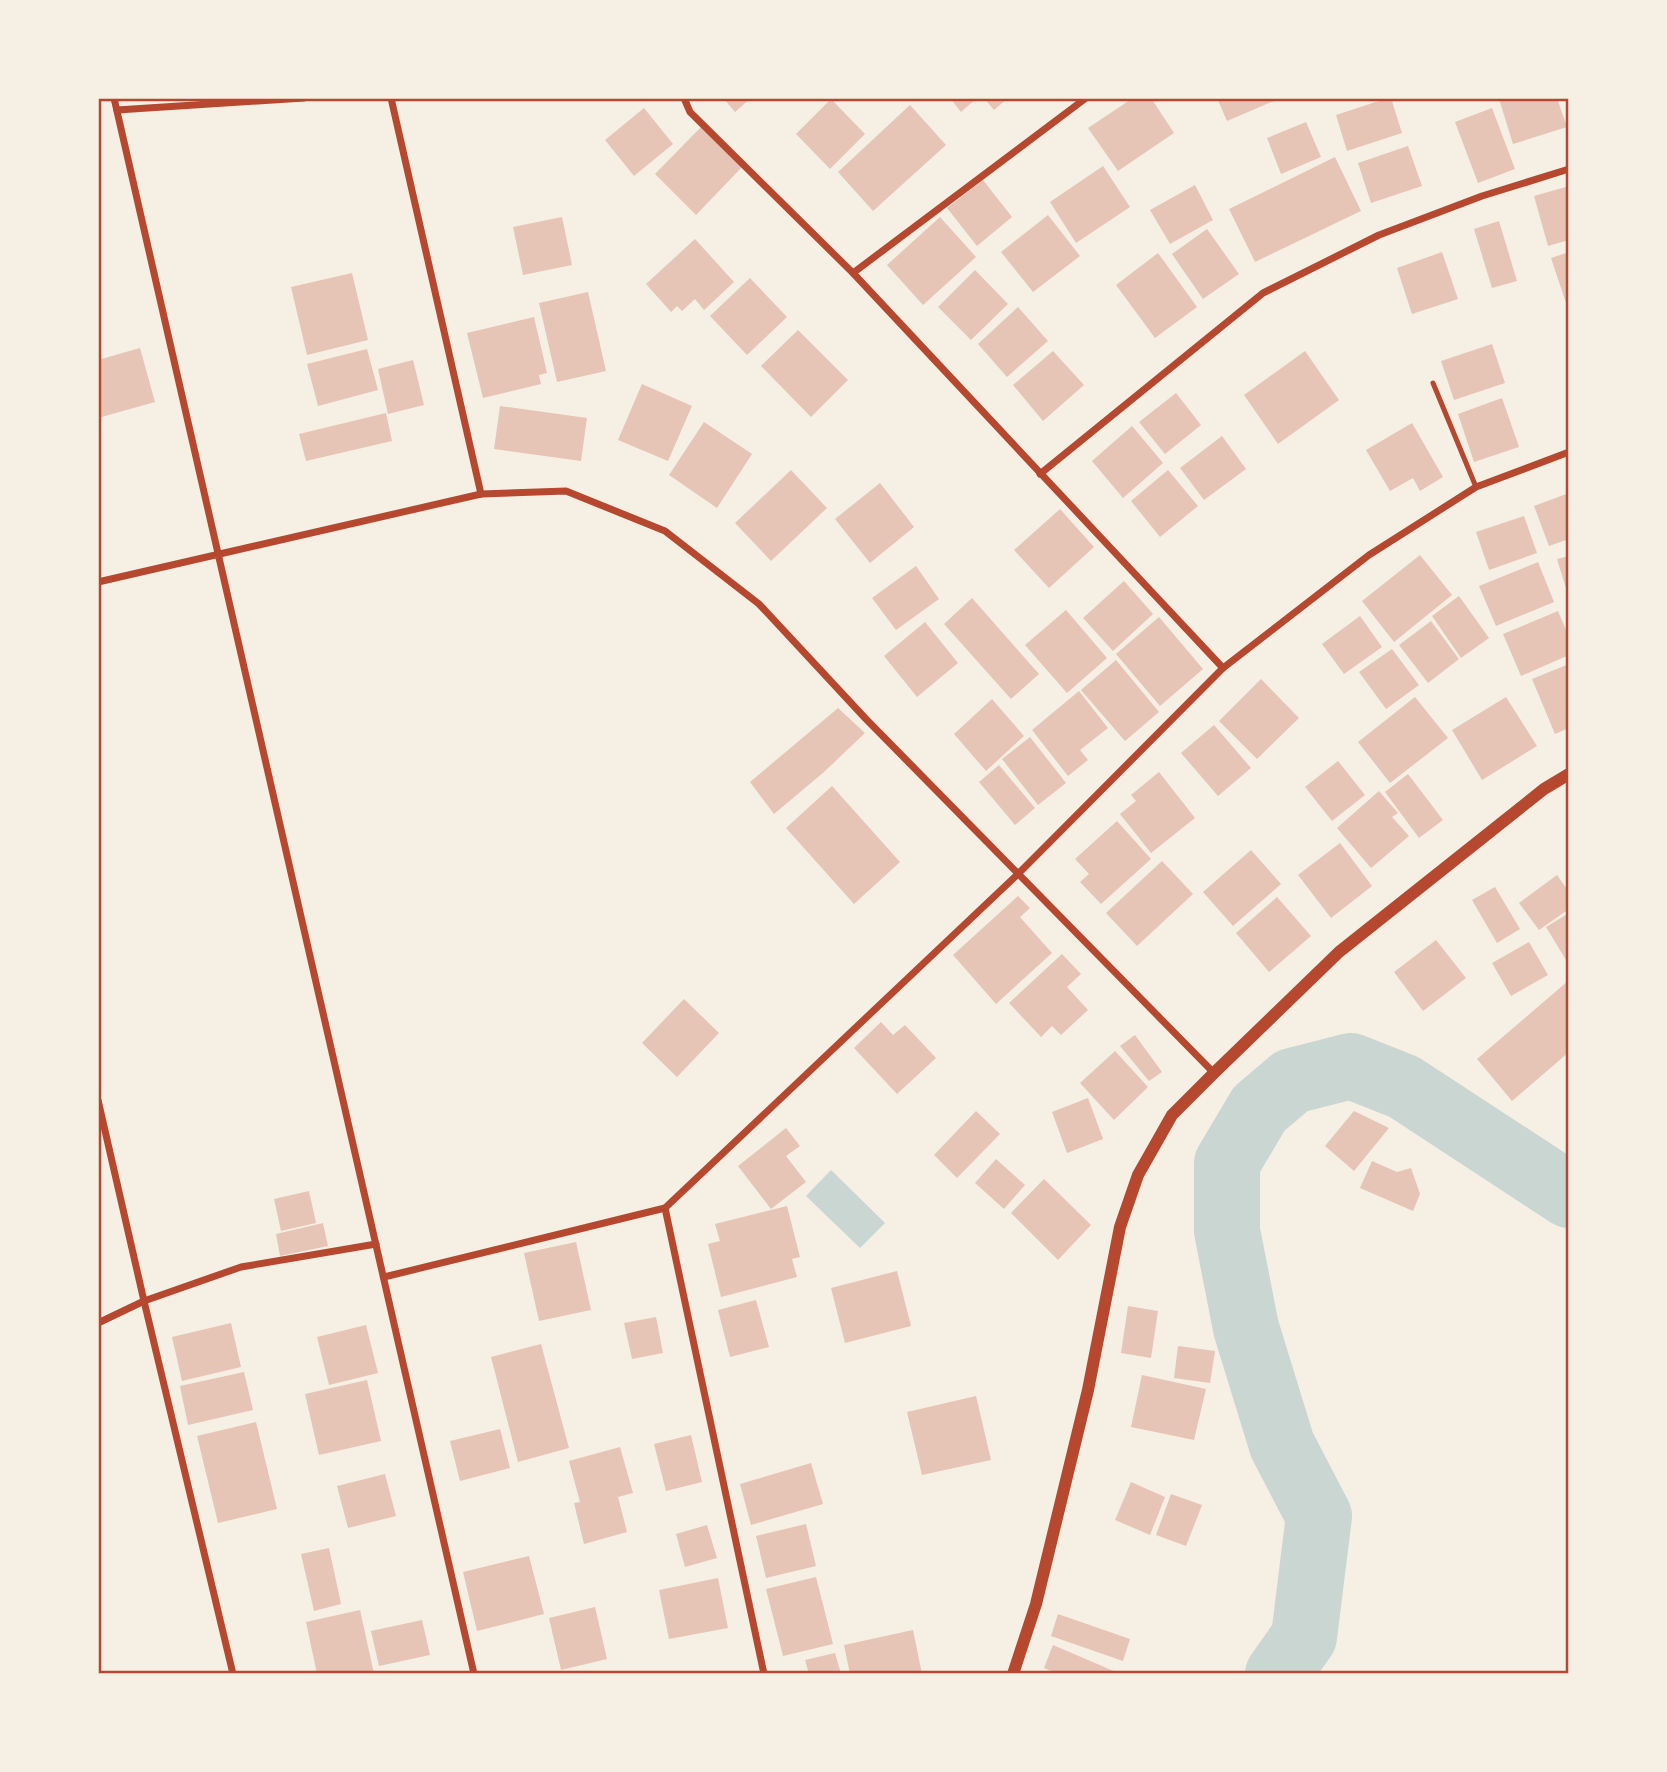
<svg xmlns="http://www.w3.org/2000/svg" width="1667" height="1772" viewBox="0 0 1667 1772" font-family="'Noto Sans',sans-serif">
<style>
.water{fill:#c9d6d2}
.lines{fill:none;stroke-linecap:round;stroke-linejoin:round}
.river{stroke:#c9d6d2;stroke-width:66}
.building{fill:#e6c5b7}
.service{stroke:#b5482f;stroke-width:5}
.minor{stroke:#b5482f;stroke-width:7}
.tertiary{stroke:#b5482f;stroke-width:12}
.neatline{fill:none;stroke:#b5482f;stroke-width:2.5}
</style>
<rect width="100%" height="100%" fill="#f6efe4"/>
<polygon class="water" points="831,1170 885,1223 860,1248 806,1196"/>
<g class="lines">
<polyline class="river" points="1278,1674 1304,1637 1319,1516 1282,1445 1246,1328 1227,1231 1227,1163 1259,1109 1292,1081 1351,1066 1404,1087 1569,1195"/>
</g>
<g class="building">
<polygon points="723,98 751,98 735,112"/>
<polygon points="950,98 977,98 961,112"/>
<polygon points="984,98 1008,98 994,110"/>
<polygon points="1133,98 1151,98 1174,133 1118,171 1088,128"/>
<polygon points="1217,98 1281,98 1227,121"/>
<polygon points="1388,98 1391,98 1402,133 1347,151 1336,115"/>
<polygon points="1502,98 1557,98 1567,127 1513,144 1499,99"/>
<polygon points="831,99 865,134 830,169 796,134"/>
<polygon points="910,105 946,145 873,211 838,172"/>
<polygon points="644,108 673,144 634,176 605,140"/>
<polygon points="1492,108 1515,169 1478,183 1455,122"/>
<polygon points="1306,122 1321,157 1281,174 1267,138"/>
<polygon points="702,126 743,166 696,215 655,174"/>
<polygon points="1408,146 1422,186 1371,203 1358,163"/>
<polygon points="1335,157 1361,211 1255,262 1229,209"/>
<polygon points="1103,166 1130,207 1076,243 1050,202"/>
<polygon points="983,180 1012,217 977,246 947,208"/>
<polygon points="1195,185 1213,220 1170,244 1150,210"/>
<polygon points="1569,186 1569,240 1548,246 1534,196"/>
<polygon points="1048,215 1080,256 1033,292 1001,252"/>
<polygon points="562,217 572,265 523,275 513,227"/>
<polygon points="940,217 976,257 923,305 887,265"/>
<polygon points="1499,221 1517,281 1492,288 1474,229"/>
<polygon points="1207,229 1239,274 1203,299 1172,254"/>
<polygon points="695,239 734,282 704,310 695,299 682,311 677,306 671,312 646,284"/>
<polygon points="1442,252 1458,299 1412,314 1397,268"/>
<polygon points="1569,252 1569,302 1566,303 1551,258"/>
<polygon points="1158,253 1197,307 1155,338 1116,285"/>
<polygon points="975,270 1008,304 971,340 938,307"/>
<polygon points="352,273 368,340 307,355 291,287"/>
<polygon points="750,278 787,317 747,355 710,316"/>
<polygon points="588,292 606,371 557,382 539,303"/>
<polygon points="1018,307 1048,341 1007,377 978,344"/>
<polygon points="534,317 547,373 539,375 541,384 483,398 467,333"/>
<polygon points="798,330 848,380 811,417 761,366"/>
<polygon points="1492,344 1505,383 1454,400 1441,361"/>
<polygon points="140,348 155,402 98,418 98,360"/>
<polygon points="367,349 378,390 318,406 307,364"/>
<polygon points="1053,351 1084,385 1043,421 1013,385"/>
<polygon points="1305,351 1339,400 1278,444 1244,395"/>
<polygon points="413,360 424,405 388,414 378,369"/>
<polygon points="642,384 692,406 668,461 618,440"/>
<polygon points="1176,393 1201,425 1165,454 1139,422"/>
<polygon points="1502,398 1519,447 1474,462 1458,414"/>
<polygon points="500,406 587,418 581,461 494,449"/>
<polygon points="386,413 392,441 306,461 299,434"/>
<polygon points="704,422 752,454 717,508 669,475"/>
<polygon points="1412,423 1443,477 1420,491 1413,478 1390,491 1366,450"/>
<polygon points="1132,426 1163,463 1123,498 1092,461"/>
<polygon points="1222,436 1246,469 1204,500 1180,468"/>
<polygon points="791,470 827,508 771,561 735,523"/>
<polygon points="1168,470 1198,506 1160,537 1131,501"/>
<polygon points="880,483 914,527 870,563 835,519"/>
<polygon points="1569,493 1569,539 1549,546 1534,506"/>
<polygon points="1060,509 1094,547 1049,588 1014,550"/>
<polygon points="1524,516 1537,553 1489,570 1476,532"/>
<polygon points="1420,555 1452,595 1394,642 1362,601"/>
<polygon points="1569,556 1569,595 1568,595 1557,559"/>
<polygon points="1538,562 1554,602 1496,626 1479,586"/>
<polygon points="916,566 939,599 896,630 872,598"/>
<polygon points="1124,581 1153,614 1113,651 1083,618"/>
<polygon points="1459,596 1489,638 1461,658 1432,616"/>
<polygon points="972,598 1039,674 1011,699 944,624"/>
<polygon points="1066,610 1107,658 1067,693 1025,645"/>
<polygon points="1558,611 1569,637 1569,655 1521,676 1503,634"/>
<polygon points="1360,616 1382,647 1344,674 1322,644"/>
<polygon points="1159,617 1203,669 1160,706 1116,654"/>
<polygon points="1431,621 1459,659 1428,683 1399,645"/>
<polygon points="925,622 958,663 917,697 884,656"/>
<polygon points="1392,649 1419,685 1386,709 1359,672"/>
<polygon points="1116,660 1159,712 1125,741 1081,690"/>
<polygon points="1569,664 1569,728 1555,734 1532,679"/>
<polygon points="1261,679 1299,718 1257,759 1219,721"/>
<polygon points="1079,691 1108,728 1080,750 1088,760 1068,776 1032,730"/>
<polygon points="1415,697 1448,738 1390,783 1358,742"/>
<polygon points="1506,697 1537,746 1482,780 1452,730"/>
<polygon points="992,699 1024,736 986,771 954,734"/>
<polygon points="838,708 865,733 824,772 774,814 750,782"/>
<polygon points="1214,725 1251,768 1218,796 1181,753"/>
<polygon points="1030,737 1066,783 1038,805 1002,759"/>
<polygon points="1338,761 1365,795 1332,821 1305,787"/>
<polygon points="999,765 1035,808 1015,825 979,782"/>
<polygon points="1159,772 1195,818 1151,853 1120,814 1136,801 1131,795"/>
<polygon points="1408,774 1443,820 1419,838 1385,792"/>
<polygon points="832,786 900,862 854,904 786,828"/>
<polygon points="1379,791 1398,813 1392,817 1409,836 1371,868 1337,828"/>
<polygon points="1117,821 1151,859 1101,904 1080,882 1089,874 1075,859"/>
<polygon points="1340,843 1372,886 1331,918 1298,875"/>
<polygon points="1251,850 1281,884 1233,926 1203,892"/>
<polygon points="1162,861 1193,894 1137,946 1106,913"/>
<polygon points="1557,875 1569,892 1569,909 1539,930 1519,903"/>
<polygon points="1495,887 1520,929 1497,943 1472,900"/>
<polygon points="1018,896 1030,908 1020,917 1052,953 996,1004 953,955"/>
<polygon points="1277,897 1311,936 1269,972 1236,933"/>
<polygon points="1569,913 1569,959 1566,960 1546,927"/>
<polygon points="1436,940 1466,978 1423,1011 1394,972"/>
<polygon points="1529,942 1548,975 1511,996 1492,963"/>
<polygon points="1062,954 1081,974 1067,987 1088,1010 1061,1035 1052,1026 1041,1037 1009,1003"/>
<polygon points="1568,981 1569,1052 1512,1101 1477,1059"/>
<polygon points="684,999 719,1033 677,1077 642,1043"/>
<polygon points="881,1022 893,1035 905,1025 936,1058 897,1094 854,1048"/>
<polygon points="1135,1035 1162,1072 1149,1081 1120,1046"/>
<polygon points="1115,1051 1148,1087 1114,1120 1080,1083"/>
<polygon points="1088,1098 1103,1139 1067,1153 1052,1112"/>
<polygon points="976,1111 1000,1134 957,1178 934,1155"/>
<polygon points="1354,1111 1389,1128 1354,1171 1325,1146"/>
<polygon points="786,1128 800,1146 786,1156 806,1182 771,1209 738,1166"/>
<polygon points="996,1159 1025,1185 1004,1209 975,1183"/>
<polygon points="1372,1161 1397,1172 1411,1168 1420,1194 1413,1211 1360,1188"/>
<polygon points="1044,1179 1091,1225 1058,1260 1011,1213"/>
<polygon points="309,1191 316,1223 281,1231 274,1199"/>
<polygon points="787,1206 800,1257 792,1259 797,1277 721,1297 708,1244 720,1241 715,1224"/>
<polygon points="323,1223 328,1246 280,1256 276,1234"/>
<polygon points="576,1242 591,1310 539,1321 524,1253"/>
<polygon points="897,1271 911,1326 845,1343 831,1288"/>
<polygon points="756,1300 769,1347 730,1357 718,1310"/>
<polygon points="1128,1306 1158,1311 1151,1358 1121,1353"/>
<polygon points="656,1317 663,1353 632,1359 624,1323"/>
<polygon points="231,1323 241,1367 182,1381 172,1337"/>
<polygon points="366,1325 378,1373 329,1385 317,1337"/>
<polygon points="541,1344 569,1448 518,1462 491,1357"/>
<polygon points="1178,1346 1215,1351 1210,1383 1174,1378"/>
<polygon points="244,1372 253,1410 188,1425 180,1386"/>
<polygon points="1142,1375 1206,1389 1194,1440 1131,1427"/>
<polygon points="367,1380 381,1441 319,1455 305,1394"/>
<polygon points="976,1396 991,1460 922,1475 907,1412"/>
<polygon points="256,1422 277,1509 218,1523 197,1436"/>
<polygon points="500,1429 510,1468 460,1481 450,1441"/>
<polygon points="691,1435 702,1482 666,1491 654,1444"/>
<polygon points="620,1447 633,1493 618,1497 627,1532 584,1544 574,1503 580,1502 569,1461"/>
<polygon points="811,1463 823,1504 751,1525 740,1484"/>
<polygon points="385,1474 396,1516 348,1528 337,1486"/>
<polygon points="1131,1482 1165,1497 1150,1535 1115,1520"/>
<polygon points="1171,1494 1202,1505 1186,1546 1156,1535"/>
<polygon points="806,1524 816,1566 766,1578 756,1536"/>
<polygon points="707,1525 717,1558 685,1567 676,1534"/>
<polygon points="329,1548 341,1604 314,1611 301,1554"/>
<polygon points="529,1556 544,1614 477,1631 463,1572"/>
<polygon points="816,1577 833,1644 783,1656 766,1589"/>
<polygon points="718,1578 728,1628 669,1639 659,1590"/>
<polygon points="595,1607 607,1659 561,1670 549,1618"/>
<polygon points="360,1610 374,1674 317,1674 306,1622"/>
<polygon points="1058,1614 1130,1639 1123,1661 1051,1636"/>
<polygon points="422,1620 430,1655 379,1666 371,1631"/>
<polygon points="913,1630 922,1674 850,1674 844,1645"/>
<polygon points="1053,1645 1116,1672 1115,1674 1058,1674 1044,1668"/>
<polygon points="835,1653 841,1674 809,1674 805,1660"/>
</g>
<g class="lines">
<polyline class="service" points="1433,383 1476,487"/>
<g class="minor">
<polyline points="114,98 474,1674"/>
<polyline points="391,98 481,494"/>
<polyline points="684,98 690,112 853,273 1223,668"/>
<polyline points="117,110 304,98"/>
<polyline points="853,273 1086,98"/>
<polyline points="1040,474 1263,293 1379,235 1482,196 1569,169"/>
<polyline points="98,582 481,494 566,491 665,531 759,604 865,718 1214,1073"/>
<polyline points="98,1100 144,1301 233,1674"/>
<polyline points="665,1208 764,1674"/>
<polyline points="384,1277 665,1208 1019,873 1223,668 1369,555 1476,487 1569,452"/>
<polyline points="98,1323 144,1301 241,1267 376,1244"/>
</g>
<polyline class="tertiary" points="1013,1674 1036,1604 1088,1390 1120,1227 1138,1175 1172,1115 1214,1073 1339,952 1544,789 1569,774"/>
</g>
<rect width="1667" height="1772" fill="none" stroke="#f6efe4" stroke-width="200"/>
<rect x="100" y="100" width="1467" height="1572" class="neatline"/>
</svg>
